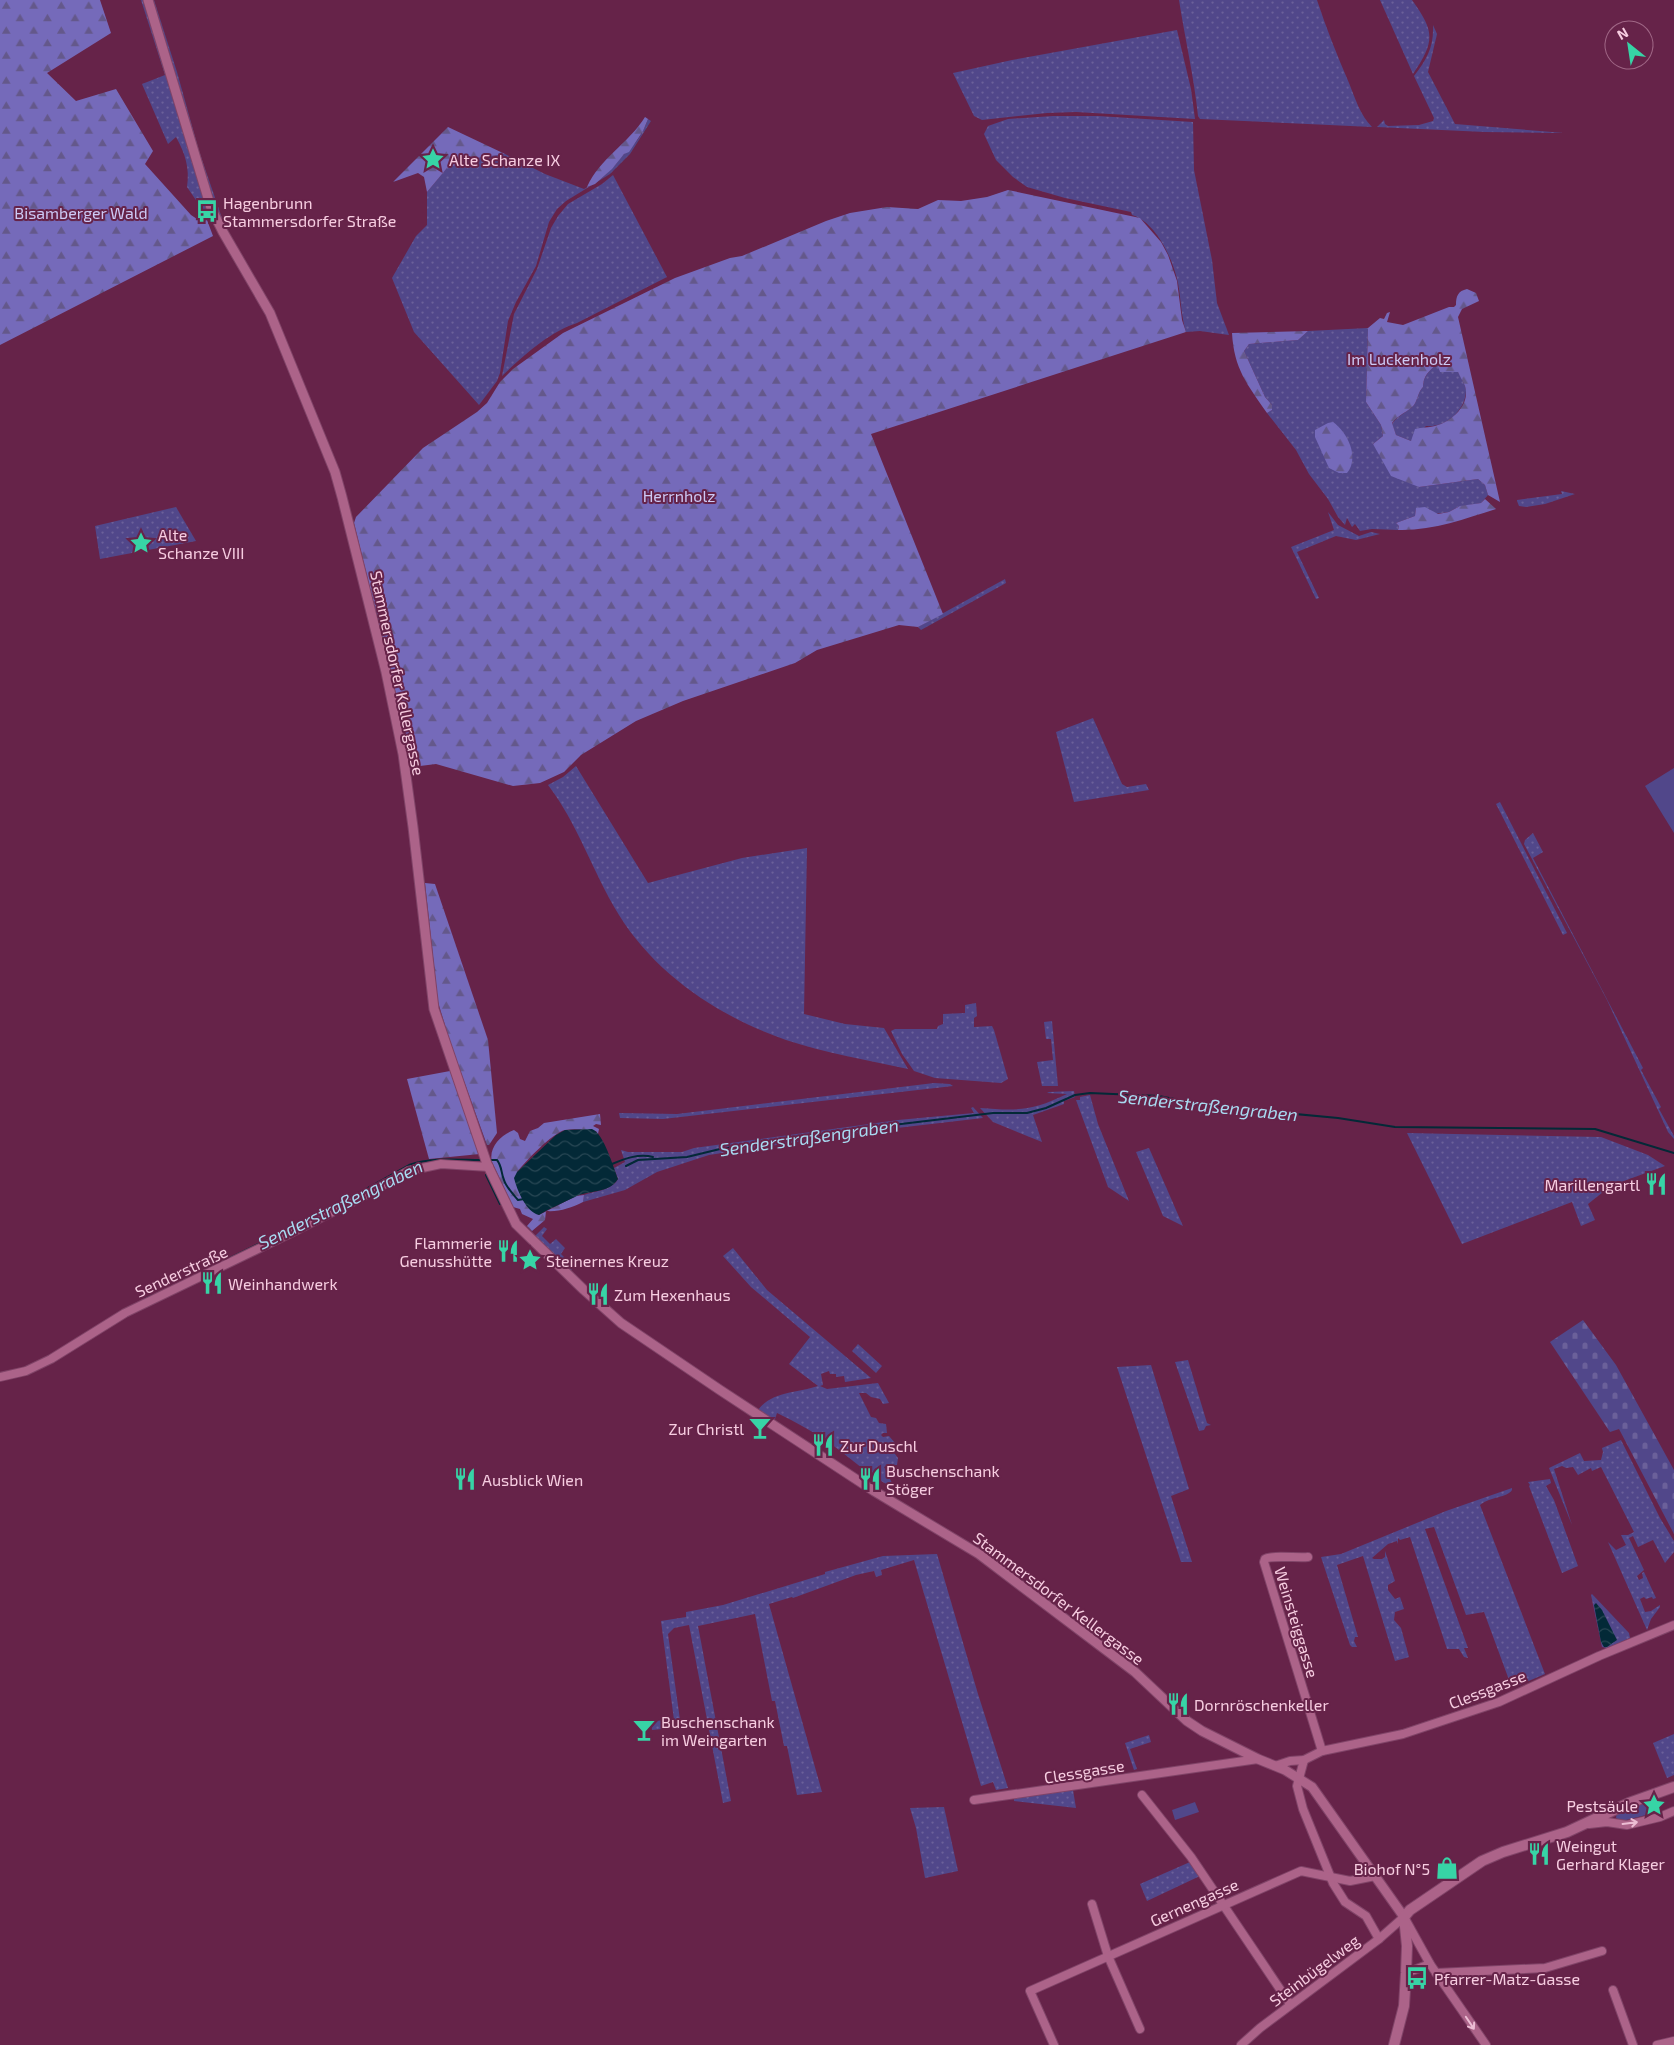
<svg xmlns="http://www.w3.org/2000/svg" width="1674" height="2045" viewBox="0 0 1674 2045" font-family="'Exo 2',sans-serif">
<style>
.grass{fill:url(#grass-dots)}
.forest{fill:url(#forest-firs);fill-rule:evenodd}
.cemetery{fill:url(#cemetery-stones)}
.park{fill:url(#park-tufts)}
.pitch{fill:#51478a}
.water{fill:url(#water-waves)}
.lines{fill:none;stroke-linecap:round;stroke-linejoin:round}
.stream{stroke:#032937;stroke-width:2}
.minor-casing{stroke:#804468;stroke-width:10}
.tertiary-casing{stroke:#804468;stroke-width:11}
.secondary-casing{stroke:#804468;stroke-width:12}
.minor{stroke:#ac6389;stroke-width:8}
.tertiary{stroke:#ac6389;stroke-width:9}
.secondary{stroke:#ac6389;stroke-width:10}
.oneway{stroke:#ecbdd4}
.labels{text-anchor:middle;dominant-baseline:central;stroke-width:4;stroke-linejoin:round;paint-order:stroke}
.poi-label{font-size:16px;fill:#f7cde1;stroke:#662349;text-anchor:start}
.park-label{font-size:16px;fill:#cdcaf6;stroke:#662349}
.street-label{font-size:16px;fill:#f7cde1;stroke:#662349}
.water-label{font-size:18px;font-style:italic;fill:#a8daf1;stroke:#662349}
</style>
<defs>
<pattern id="grass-dots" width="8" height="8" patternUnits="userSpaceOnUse" patternTransform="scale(1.25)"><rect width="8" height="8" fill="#51478a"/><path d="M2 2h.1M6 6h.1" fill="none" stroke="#6b609a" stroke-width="1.8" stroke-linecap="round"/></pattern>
<pattern id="forest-firs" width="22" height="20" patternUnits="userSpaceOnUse" patternTransform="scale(1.25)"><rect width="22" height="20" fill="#756aba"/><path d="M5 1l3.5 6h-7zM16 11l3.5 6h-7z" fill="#64588b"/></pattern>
<pattern id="cemetery-stones" width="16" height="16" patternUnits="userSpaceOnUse" patternTransform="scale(1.25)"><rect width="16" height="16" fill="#51478a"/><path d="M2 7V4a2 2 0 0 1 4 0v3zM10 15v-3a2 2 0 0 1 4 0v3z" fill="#6b609a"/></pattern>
<pattern id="park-tufts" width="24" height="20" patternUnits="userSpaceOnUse" patternTransform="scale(1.25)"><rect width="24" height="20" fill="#51478a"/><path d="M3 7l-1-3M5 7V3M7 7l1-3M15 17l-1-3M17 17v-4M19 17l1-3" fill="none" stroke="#6b609a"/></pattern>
<pattern id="water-waves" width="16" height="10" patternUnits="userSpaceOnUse" patternTransform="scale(1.25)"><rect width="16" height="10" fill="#032937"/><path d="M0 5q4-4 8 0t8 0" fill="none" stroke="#284754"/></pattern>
</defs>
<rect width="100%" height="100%" fill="#662349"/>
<g class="grass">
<path d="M141,0H145L207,206L204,212L187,187C190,168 185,153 176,137L168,144L142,84L165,75Z"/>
<polygon points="151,0 154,0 177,72 199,151 224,224 217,214"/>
<path d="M1179,0H1317C1326,28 1337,55 1349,83C1355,98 1360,115 1372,127L1200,119L1198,116C1194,77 1185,39 1179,0Z"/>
<path d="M1380,0H1412C1435,32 1435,41 1413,74Z"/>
<path d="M1433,25L1437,34L1428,72L1455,124L1564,133L1485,132L1377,127L1384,120L1385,124L1388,126L1419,125L1433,121L1434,118L1414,76C1427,59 1434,47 1433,25Z"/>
<polygon points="1177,30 1191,89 1195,119 1076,112 1047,113 982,120 974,116 953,73 1012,60"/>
<path d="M1053,116H1098L1193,122L1194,170L1212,260L1217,303L1229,335L1200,331L1186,332C1181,316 1181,299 1178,283C1173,259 1156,222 1132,215L1131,212L1065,198L1027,187L1013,177L996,160L984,134L988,126L1008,119Z"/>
<path d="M648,119L651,121L630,154L610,174L566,201L557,209L549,222L536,266L516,302L508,321L500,373L497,381L479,405L414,332L392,278L416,236L427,225V192L447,168L477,158L505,154L545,174L584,189C595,183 605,177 613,167C617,164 619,158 623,155C636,144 642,135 648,119Z"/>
<path d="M613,175L667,277L577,323C549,332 523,356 502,376L514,314L537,269L551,228L558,216L568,204L602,184Z"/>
<polygon points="1368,328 1366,402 1381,425 1383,436 1373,444 1419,487 1478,479 1485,485 1488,495 1481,503 1458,507 1449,512 1434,514 1429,509 1416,509 1415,516 1396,523 1399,526 1398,530 1372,529 1360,531 1355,524 1352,527 1347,518 1345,525 1338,517 1328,499 1309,474 1296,450 1267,413 1272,410 1272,405 1265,397 1244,351 1249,344 1298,340 1308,331"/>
<path d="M1438,363L1440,372H1458C1461,377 1465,384 1466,390C1466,410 1446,428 1426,426L1411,441L1396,435L1392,424C1399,414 1408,412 1414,405C1418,399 1418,392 1423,387C1423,376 1430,370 1438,363Z"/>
<polygon points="1561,491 1575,494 1545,504 1526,507 1519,506 1517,501 1517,500 1562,494"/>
<polygon points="176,507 196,541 100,559 95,526"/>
<polygon points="1328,512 1338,525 1359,536 1371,532 1380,534 1356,540 1336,536 1297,552 1319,598 1316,599 1291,547 1334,530"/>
<polygon points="1005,579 1006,583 921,630 918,627"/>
<polygon points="1093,718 1122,784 1127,787 1146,784 1149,790 1074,802 1056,732"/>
<path d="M576,766L648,883L742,858L807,848L804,1014L845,1024L884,1028L908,1069C867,1060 825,1053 786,1040C720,1017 656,975 619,915C593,873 578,824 548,785L563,777Z"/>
<polygon points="1500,802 1567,933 1563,935 1496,804"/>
<polygon points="1533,833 1543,852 1533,858 1643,1068 1641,1070 1661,1107 1659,1109 1674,1136 1674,1139 1668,1132 1607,1000 1524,844 1525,840"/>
<polygon points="976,1003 977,1016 974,1018 974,1027 992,1026 994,1030 1008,1079 1001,1083 935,1078 914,1071 902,1054 891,1031 895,1029 937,1029 938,1026 943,1024 943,1014 965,1013 965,1005"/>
<polygon points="1052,1021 1058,1086 1042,1086 1037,1062 1053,1060 1051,1039 1046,1039 1044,1022"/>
<polygon points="934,1083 950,1084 953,1086 663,1119 620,1118 619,1113 677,1114"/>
<path d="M1074,1091L1075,1097L1064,1101V1104L1033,1115L1042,1142L993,1122L980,1108C1017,1111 1032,1111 1067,1094L1047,1093L1049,1092Z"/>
<polygon points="1090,1095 1098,1124 1129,1201 1108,1187 1076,1100 1080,1100 1080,1097"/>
<path d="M973,1107L983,1118L871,1131L709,1155L657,1172L625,1190L583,1202L584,1195C596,1191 612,1190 618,1179L614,1168L625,1162L621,1150L628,1152H682L694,1148L898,1120L974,1113L971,1108Z"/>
<polygon points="1407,1133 1601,1137 1648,1155 1665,1166 1602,1189 1603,1192 1588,1204 1595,1220 1581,1226 1572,1202 1462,1244"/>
<polygon points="1149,1148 1183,1226 1163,1216 1136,1152"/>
<polygon points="544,1227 547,1229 542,1236 550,1244 556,1239 565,1248 561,1254 574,1267 570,1271 534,1237"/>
<path d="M733,1248L767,1290L871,1378L845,1382L844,1376L836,1377V1374H830L829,1371L821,1374L823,1385L820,1386L827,1389L878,1383L889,1403L883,1404L880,1399L871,1397L866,1393H859L871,1417L876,1418L879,1423L886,1424L887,1433H883L881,1435L883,1437L889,1436L895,1443V1448L892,1450L898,1458L897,1465H893L892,1467L890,1464L884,1467L893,1485L892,1487C869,1476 852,1459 831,1444C814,1432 796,1422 777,1413L775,1419L769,1418L758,1410C772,1391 798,1393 818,1386L789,1364L810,1337L751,1287L723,1256Z"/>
<polygon points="858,1344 882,1366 876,1373 852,1351"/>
<polygon points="1188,1360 1207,1423 1211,1425 1206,1426 1204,1430 1199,1431 1175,1362"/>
<polygon points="1151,1365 1189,1489 1171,1496 1192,1562 1181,1562 1117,1367"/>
<polygon points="1621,1440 1660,1518 1674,1541 1674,1552 1665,1563 1653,1540 1638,1547 1633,1536 1629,1538 1644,1570 1637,1576 1639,1580 1643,1578 1642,1573 1644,1572 1656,1598 1653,1599 1652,1597 1646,1599 1644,1597 1640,1599 1645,1612 1651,1611 1660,1605 1660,1607 1651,1619 1647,1630 1608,1542 1616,1550 1626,1545 1621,1535 1628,1535 1634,1532 1601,1467 1592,1471 1591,1468 1578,1475 1573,1467 1566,1468 1562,1466 1554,1469 1572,1525 1549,1468 1580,1453 1584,1461 1601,1460 1603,1452 1602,1448"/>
<polygon points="1550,1479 1551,1483 1546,1486 1554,1500 1578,1566 1562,1573 1529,1486 1530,1485 1528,1482"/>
<path d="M1512,1488V1490C1507,1498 1491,1496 1480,1505L1545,1674L1512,1688L1484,1612L1466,1615L1434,1527L1425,1529L1468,1648H1464L1468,1658L1464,1657L1459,1649H1447L1410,1537L1400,1540L1398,1538V1544L1397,1541L1388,1544L1372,1558L1374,1559H1382L1385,1557V1551L1395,1581L1388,1585V1590L1395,1599L1400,1597L1404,1609L1395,1612L1394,1620L1401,1628L1409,1657L1395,1661L1363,1556L1337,1565L1358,1637H1355L1354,1641L1357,1647H1352L1350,1645L1321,1557L1341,1554L1446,1511Z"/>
<polygon points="937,1554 978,1694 1008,1788 996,1790 993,1782 981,1786 914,1560 881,1570 882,1575 876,1577 874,1571 856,1575 793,1598 792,1597 769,1604 822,1792 797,1795 787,1746 784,1746 775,1701 772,1701 755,1614 698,1626 731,1801 723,1803 689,1625 674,1628 668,1634 681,1727 652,1730 651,1721 674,1720 661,1621 686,1617 686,1612 723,1605 825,1574 825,1572 883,1556"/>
<polygon points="1592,1594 1629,1633 1630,1638 1607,1648 1602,1647 1591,1595"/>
<polygon points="1674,1734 1674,1775 1667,1778 1653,1743"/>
<polygon points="1149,1735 1151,1742 1130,1749 1137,1769 1134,1770 1125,1743"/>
<polygon points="1073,1790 1076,1808 1014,1801 1014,1798"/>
<polygon points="944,1807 958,1871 925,1878 916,1828 910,1808"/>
<polygon points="1190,1862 1200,1876 1147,1901 1140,1884"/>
</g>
<g class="forest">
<polygon points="0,0 100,0 111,33 47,73 76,101 116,89 153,151 145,164 191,215 200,221 207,220 213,236 0,345"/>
<path d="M645,117L648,119L643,131L629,152L624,154L612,169L595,184L587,187C600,158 629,143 645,117Z"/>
<polygon points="448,127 505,154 477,158 447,168 427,192 424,177 418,173 393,182"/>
<polygon points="1008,190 1140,218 1161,242 1168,255 1177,281 1182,320 1186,332 871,434 943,614 918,627 899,625 817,650 795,663 683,701 636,721 581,755 564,772 540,783 513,786 436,764 420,766 413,763 354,523 356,517 423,448 477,412 487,403 500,382 513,369 563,333 675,278 730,258 742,256 826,221 850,213 887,207 918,209 938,200 961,201 987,197"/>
<path d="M1467,289L1476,293L1479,301L1462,309L1458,317L1500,502L1488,495L1485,485L1478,479L1419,487L1391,476L1373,444L1383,436L1381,425L1366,402L1368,328L1380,318L1384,319L1387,313L1390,312L1387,322L1403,325L1449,307H1454L1456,305C1456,296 1458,291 1467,289ZM1437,364L1440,372H1458C1460,377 1463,381 1465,386C1471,405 1451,422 1435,426C1428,428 1422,427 1415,429L1411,441L1396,435L1392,423C1399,414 1408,412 1414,405C1418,399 1418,392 1423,387C1423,376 1429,371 1437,364Z"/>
<path d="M1308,331L1298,340L1249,344L1244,351L1265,397L1272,405V410L1267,413C1247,384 1234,369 1232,333Z"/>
<path d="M1333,422C1347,432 1360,457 1347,473H1339L1329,468L1315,437V430L1328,423Z"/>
<path d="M1485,499L1496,509C1464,519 1432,531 1398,530L1399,526L1396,523L1415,516L1416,508L1425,507L1438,514L1449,512L1460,506L1481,503Z"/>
<polygon points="425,883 435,884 488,1040 497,1133 489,1145 487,1145 451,1045 438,1002"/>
<polygon points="450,1071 480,1154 429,1159 407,1079"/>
<path d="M600,1114L601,1125L596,1124L593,1126L599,1129L598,1134L596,1131C587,1130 575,1128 565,1130C552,1133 525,1162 517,1172C517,1190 522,1206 539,1215L576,1196L584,1195L583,1202C571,1208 559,1212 546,1211L545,1220L532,1231L527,1226L533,1219L522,1214L520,1209L513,1207L492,1162C488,1147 502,1134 514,1130L518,1133L520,1139L525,1141L530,1131L538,1128L544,1123Z"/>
</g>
<polygon class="cemetery" points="1583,1320 1616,1365 1674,1470 1674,1534 1619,1429 1610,1432 1550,1342"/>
<polygon class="park" points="1654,1798 1658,1812 1622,1821 1616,1818 1617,1812"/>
<g class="pitch">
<polygon points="1674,768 1674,833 1645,786"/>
<polygon points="1195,1802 1199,1812 1175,1820 1172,1810"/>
</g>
<g class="water">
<path d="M592,1129C604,1134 613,1166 618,1179C609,1194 587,1190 575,1197C563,1203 550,1208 539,1215C526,1212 517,1190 514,1178L517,1172L556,1135L565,1130Z"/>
<polygon points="1596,1603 1602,1610 1617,1640 1607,1647 1604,1647 1601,1642 1594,1605"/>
</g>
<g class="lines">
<g class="stream">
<path d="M489,1160H497C502,1166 501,1173 504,1180C506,1187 513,1194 518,1200L524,1199"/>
<path d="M612,1164C624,1159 639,1153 653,1157"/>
<polyline points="626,1166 638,1160 687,1157 720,1149 901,1124 993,1113 1027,1113 1046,1108 1075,1095 1090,1093 1159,1096 1210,1106 1338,1118 1395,1127 1595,1129 1674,1153"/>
<polyline points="486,1175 500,1204"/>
<path d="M230,1258L335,1206L409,1165C433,1157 457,1160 482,1160"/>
<polyline points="145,1299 154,1295"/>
</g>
<defs>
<g id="minor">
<polyline points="0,1377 26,1371 51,1359 125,1313 291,1233 364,1196 408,1171 441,1164 489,1167"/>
<path d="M1308,1557C1298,1558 1270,1555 1265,1559L1264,1562L1322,1751"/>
<polyline points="1304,1760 1297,1786 1303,1809 1333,1883 1345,1902 1366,1916 1379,1939"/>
<polyline points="1275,1766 1290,1761 1304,1760 1322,1751 1403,1734 1499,1702 1599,1656 1674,1625"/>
<polyline points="1142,1795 1191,1857 1290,2004"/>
<polyline points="974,1800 1258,1759"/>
<polyline points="1589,1824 1607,1822 1627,1825 1660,1817 1674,1811"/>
<polyline points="1092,1904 1108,1956 1140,2029"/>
<polyline points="1406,1973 1430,1964"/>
<polyline points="1436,1973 1545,1968 1602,1951"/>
<polyline points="1613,1990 1633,2045"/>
<polyline points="1054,2045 1030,1991 1301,1871 1350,1881 1375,1876"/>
<polyline points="1241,2045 1260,2028 1379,1939 1404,1917 1430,1964 1486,2045"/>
<polyline points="1657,2045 1674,2041"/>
</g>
<polyline id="tertiary" points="148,0 211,208 223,232 270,313 335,472 342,497 386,672 403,754 413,827 434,1009 487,1164 516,1224 584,1290 621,1323 720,1390 874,1491 979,1554 1135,1672 1187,1721 1202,1731 1258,1759 1285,1770 1312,1787 1404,1917"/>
<polyline id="secondary" points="1394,2045 1404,2006 1406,1973 1407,1946 1404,1917 1410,1910 1482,1861 1503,1852 1567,1832 1629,1803 1674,1787"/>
</defs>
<use href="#minor" class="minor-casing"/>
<use href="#tertiary" class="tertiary-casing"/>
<use href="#secondary" class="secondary-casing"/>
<use href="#minor" class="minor"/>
<use href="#tertiary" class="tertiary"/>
<use href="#secondary" class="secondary"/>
</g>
<defs><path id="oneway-shaft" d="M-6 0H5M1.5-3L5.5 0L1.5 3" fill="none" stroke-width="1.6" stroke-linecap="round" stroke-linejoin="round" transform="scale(1.25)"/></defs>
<g class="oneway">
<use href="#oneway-shaft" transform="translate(1630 1823) rotate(-7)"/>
<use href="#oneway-shaft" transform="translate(1470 2023) rotate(56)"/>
</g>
<defs>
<symbol id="sight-bare" viewBox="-9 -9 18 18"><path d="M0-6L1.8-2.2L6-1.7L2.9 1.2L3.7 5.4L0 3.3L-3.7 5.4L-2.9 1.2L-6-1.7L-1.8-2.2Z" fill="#37d4a6" stroke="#662349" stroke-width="2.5" paint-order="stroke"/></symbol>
<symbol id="bus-bare" viewBox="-9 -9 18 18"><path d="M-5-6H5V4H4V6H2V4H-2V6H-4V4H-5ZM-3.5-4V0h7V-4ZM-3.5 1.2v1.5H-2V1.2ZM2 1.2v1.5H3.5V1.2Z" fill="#37d4a6" stroke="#662349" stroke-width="2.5" paint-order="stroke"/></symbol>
<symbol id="restaurant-bare" viewBox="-9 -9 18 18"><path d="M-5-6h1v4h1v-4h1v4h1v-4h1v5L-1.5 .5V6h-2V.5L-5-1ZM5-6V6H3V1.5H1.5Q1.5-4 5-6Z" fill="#37d4a6" stroke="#662349" stroke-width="2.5" paint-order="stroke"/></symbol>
<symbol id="bar-bare" viewBox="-9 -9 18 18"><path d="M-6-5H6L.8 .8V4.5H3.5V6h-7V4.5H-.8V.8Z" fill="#37d4a6" stroke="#662349" stroke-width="2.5" paint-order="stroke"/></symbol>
<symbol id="shop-bare" viewBox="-9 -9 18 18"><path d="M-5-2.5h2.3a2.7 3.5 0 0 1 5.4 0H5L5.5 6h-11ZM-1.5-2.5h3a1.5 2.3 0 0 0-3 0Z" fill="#37d4a6" stroke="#662349" stroke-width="2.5" paint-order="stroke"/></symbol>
</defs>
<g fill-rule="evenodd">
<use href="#sight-bare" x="417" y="143" width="32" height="32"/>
<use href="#bus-bare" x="191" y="195" width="32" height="32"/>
<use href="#sight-bare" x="125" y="527" width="32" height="32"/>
<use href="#restaurant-bare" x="1640" y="1168" width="32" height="32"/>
<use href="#restaurant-bare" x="492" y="1235" width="32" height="32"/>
<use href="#sight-bare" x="514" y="1244" width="32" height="32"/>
<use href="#restaurant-bare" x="196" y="1267" width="32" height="32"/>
<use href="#restaurant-bare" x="582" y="1278" width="32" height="32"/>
<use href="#bar-bare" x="744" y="1412" width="32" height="32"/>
<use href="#restaurant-bare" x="807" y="1429" width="32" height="32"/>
<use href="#restaurant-bare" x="449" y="1463" width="32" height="32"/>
<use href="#restaurant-bare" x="854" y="1463" width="32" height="32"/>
<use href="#restaurant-bare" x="1162" y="1688" width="32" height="32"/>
<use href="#bar-bare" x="628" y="1714" width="32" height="32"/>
<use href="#sight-bare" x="1638" y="1789" width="32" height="32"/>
<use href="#restaurant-bare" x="1523" y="1838" width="32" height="32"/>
<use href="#shop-bare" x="1431" y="1852" width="32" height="32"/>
<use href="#bus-bare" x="1401" y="1962" width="32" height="32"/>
</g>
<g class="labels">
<g class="poi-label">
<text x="449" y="159">Alte Schanze IX</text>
<text x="223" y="202">Hagenbrunn<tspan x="223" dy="18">Stammersdorfer Straße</tspan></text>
<text x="158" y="534">Alte<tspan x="158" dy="18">Schanze VIII</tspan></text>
<text x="1640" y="1184" text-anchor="end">Marillengartl</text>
<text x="492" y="1242" text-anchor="end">Flammerie<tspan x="492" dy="18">Genusshütte</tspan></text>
<text x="546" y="1260">Steinernes Kreuz</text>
<text x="228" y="1283">Weinhandwerk</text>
<text x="614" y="1294">Zum Hexenhaus</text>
<text x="744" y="1428" text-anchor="end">Zur Christl</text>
<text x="840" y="1445">Zur Duschl</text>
<text x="886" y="1470">Buschenschank<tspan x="886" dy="18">Stöger</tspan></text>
<text x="482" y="1479">Ausblick Wien</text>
<text x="1194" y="1704">Dornröschenkeller</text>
<text x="661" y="1721">Buschenschank<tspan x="661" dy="18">im Weingarten</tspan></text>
<text x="1638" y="1805" text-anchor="end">Pestsäule</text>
<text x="1556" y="1845">Weingut<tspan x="1556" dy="18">Gerhard Klager</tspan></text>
<text x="1430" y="1868" text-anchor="end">Biohof N°5</text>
<text x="1434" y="1978">Pfarrer-Matz-Gasse</text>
</g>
<g class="park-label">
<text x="81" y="212">Bisamberger Wald</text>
<text x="1399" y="358">Im Luckenholz</text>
<text x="679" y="495">Herrnholz</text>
</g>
<g class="street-label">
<text transform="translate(398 673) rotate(78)">Stammersdorfer Kellergasse</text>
<text transform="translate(181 1271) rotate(-25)">Senderstraße</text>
<text transform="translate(1059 1598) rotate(37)">Stammersdorfer Kellergasse</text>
<text transform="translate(1297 1622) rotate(73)">Weinsteiggasse</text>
<text transform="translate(1487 1689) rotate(-21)">Clessgasse</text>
<text transform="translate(1084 1771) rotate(-9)">Clessgasse</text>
<text transform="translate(1194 1902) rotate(-24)">Gernengasse</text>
<text transform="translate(1314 1970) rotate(-37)">Steinbügelweg</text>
</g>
<g class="water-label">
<text transform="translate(1208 1105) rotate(6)">Senderstraßengraben</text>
<text transform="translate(809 1137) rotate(-8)">Senderstraßengraben</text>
<text transform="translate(340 1204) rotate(-26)">Senderstraßengraben</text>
</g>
</g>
<g transform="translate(1629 45) rotate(330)"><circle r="24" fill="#662349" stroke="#a06786"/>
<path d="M0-4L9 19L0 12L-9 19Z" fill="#37d4a6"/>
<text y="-8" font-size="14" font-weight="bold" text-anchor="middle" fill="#f7cde1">N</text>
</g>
</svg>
